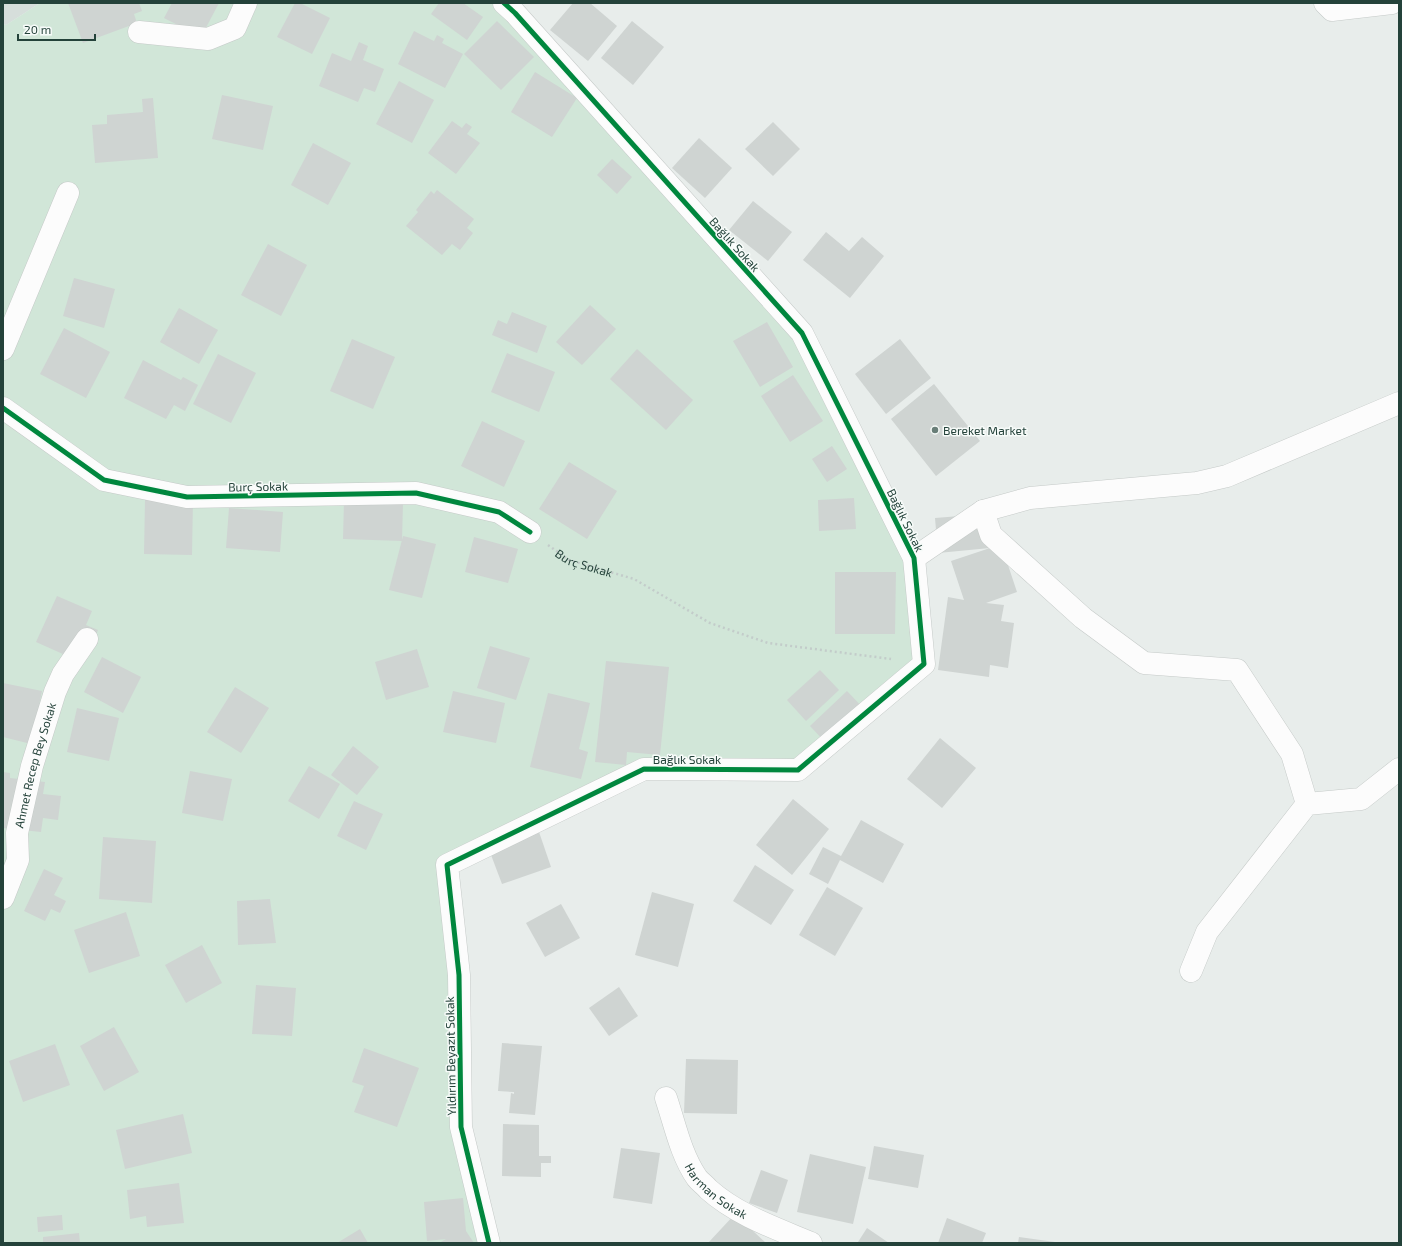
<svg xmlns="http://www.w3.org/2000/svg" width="1402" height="1246" viewBox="0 0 1402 1246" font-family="'Exo 2',sans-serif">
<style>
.built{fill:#d6dedb}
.green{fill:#d1e6d8}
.building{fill:#cfd4d2}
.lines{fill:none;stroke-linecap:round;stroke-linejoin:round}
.minor-casing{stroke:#c5cac8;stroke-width:23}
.path{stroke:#c3ccca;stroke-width:2.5;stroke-dasharray:2 3;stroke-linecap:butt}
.minor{stroke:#fcfcfc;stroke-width:22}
.cycleway-casing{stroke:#f7fbf9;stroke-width:8}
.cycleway{stroke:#00873e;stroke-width:5}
.poi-dot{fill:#697e78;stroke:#f7fbf9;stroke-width:1.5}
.labels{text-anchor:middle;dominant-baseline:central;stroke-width:3;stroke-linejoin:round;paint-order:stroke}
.street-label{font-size:12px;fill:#24423a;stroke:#f7fbf9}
.poi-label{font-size:12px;fill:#24423a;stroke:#f7fbf9;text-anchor:start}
</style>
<rect width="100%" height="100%" fill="#e8edeb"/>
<polygon class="built" points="3,3 40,3 6,25 3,24"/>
<polygon class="green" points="40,3 504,3 802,333 914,558 924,664 798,770 644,769 447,865 461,1127 489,1243 3,1243 3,24 6,25"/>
<g class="building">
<polygon points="68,3 139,3 142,11 134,14 137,23 83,43"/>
<polygon points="172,3 219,3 201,37 164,18"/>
<polygon points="295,3 300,3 330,18 312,54 277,37"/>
<polygon points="439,3 463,3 483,17 467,40 431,14"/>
<polygon points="573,3 590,3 617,26 588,61 550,30"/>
<polygon points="497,21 534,57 501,90 464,54"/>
<polygon points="632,21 664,47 633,85 601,58"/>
<polygon points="414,31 434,41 437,35 444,39 442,43 463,54 445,88 398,64"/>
<polygon points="359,42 368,46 363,60 384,69 375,92 364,88 358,102 319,86 332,53 351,61"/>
<polygon points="535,72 577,98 552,137 511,112"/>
<polygon points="399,81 434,100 412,143 376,124"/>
<polygon points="222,95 273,106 263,150 212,139"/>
<polygon points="153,98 158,158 95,163 92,125 107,124 107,115 143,112 142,99"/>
<polygon points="452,121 462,128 466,123 472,127 467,134 480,143 456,174 428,153"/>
<polygon points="773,122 800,149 773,176 745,149"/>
<polygon points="699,138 732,168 705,198 672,168"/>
<polygon points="313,143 351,163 328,205 291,185"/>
<polygon points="612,159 632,177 617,194 597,175"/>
<polygon points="437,190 474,219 467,228 473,233 460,250 452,244 442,255 406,226 418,212 416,210 431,191 434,194"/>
<polygon points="753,201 792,232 768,261 729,230"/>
<polygon points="826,232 849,251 862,237 884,256 850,298 803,260"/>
<polygon points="268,244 307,265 281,316 241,295"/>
<polygon points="74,278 115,289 104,328 63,316"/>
<polygon points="590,305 616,329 582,365 556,342"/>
<polygon points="179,308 218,330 199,364 160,342"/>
<polygon points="512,312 547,326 537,353 492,335 498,320 507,324"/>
<polygon points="767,322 793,367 760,387 733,341"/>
<polygon points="64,328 110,352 86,398 40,374"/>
<polygon points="352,339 395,357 373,409 330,391"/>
<polygon points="900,339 931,378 886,414 855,374"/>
<polygon points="637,349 693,400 666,430 610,379"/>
<polygon points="507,353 555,372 539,412 491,392"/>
<polygon points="218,354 256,373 231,423 193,404"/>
<polygon points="143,360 181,380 183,377 198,385 185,411 174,405 166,419 124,398"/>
<polygon points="793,375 823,421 790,442 761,396"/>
<polygon points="934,384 980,441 936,476 891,419"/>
<polygon points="482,421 525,441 504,487 461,466"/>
<polygon points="832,446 847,469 827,482 812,459"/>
<polygon points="569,462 617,491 587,539 539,509"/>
<polygon points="854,498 856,529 819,531 818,500"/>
<polygon points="145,500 193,500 192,555 144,554"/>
<polygon points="344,501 403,503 402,541 343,539"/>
<polygon points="229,508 283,512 280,552 226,548"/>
<polygon points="997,513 1001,544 1017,592 986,603 1004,605 1001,621 1014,623 1008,668 990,665 989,677 938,670 948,597 964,600 951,561 990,548 938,553 935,518"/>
<polygon points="403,536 436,544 422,598 389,590"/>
<polygon points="474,537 518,549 508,583 465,572"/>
<polygon points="835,572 896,572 895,634 835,634"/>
<polygon points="57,596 92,611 86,625 98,630 83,663 36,642"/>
<polygon points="490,646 530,658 516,700 477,688"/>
<polygon points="417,649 429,687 386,700 375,662"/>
<polygon points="102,657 141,677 123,713 84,692"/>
<polygon points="606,661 669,667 660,755 627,752 626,765 595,762"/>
<polygon points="820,670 839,690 806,721 787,700"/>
<polygon points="3,683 42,691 31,744 3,737"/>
<polygon points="235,687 269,708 241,753 207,732"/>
<polygon points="453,691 505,703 496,743 443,732"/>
<polygon points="847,691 864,709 827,744 810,726"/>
<polygon points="548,693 590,703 579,749 588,752 581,779 530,767"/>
<polygon points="77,708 119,718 109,761 67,752"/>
<polygon points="940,738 976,768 942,808 907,779"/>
<polygon points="353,746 379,767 357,795 331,775"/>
<polygon points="309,766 340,784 319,819 288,801"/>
<polygon points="190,771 232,779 223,821 182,813"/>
<polygon points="3,772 10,773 10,778 45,782 43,794 61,796 58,820 43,818 41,832 3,828"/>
<polygon points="793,799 829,829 792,875 756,845"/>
<polygon points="354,801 383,814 366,850 337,836"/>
<polygon points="861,820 904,844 883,883 840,860 828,884 809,874 823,847 841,856"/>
<polygon points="538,829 551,867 502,884 488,847"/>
<polygon points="103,837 156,841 152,903 99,899"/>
<polygon points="755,865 794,890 771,925 733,901"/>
<polygon points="44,869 63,878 54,895 66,901 60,913 51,909 45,921 24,911"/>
<polygon points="827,887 863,908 835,956 799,935"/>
<polygon points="652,892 694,904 678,967 635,955"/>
<polygon points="270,899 276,943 238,945 237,901"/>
<polygon points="561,904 580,938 545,957 526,923"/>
<polygon points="126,912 140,956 89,973 74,930"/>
<polygon points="202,945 222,983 186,1003 165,965"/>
<polygon points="256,985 296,988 292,1036 252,1034"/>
<polygon points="619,987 638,1016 609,1036 589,1008"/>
<polygon points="114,1027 139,1072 104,1091 80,1046"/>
<polygon points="502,1043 542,1046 535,1115 509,1113 511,1093 514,1094 514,1092 498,1091"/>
<polygon points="55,1044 70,1085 23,1102 9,1061"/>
<polygon points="364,1048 419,1068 397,1127 354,1112 364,1086 352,1082"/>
<polygon points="686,1059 738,1060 737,1114 684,1113"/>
<polygon points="183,1114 192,1153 125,1169 116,1130"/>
<polygon points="503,1124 539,1125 539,1156 551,1156 551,1163 541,1163 541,1177 502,1176"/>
<polygon points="874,1146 924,1155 918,1188 868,1179"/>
<polygon points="621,1148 660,1153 652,1204 613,1198"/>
<polygon points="810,1154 866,1167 853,1224 797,1212"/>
<polygon points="761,1170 788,1180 777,1213 749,1203"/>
<polygon points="179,1183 184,1223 147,1227 146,1216 130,1219 127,1190"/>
<polygon points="463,1198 466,1231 474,1243 439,1243 446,1239 427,1241 424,1202"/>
<polygon points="735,1214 766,1243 708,1243"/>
<polygon points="62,1215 63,1230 38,1232 37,1217"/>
<polygon points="947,1218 986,1233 982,1243 938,1243"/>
<polygon points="867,1228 889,1243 858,1242"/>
<polygon points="360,1229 368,1243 337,1243"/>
<polygon points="79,1233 80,1243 43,1243 43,1237"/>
<polygon points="1019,1237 1055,1242 1055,1243 1018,1243"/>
</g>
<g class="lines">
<defs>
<g id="minor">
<polyline points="1325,3 1332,10 1392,3"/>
<polyline points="139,32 208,39 235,28 246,3"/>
<polyline points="3,349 68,193"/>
<polyline points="3,408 104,480 187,497 416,493 499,512 530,532"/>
<polyline points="983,511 991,535 1083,618 1144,663 1237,670 1292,754 1307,804"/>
<polyline points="914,558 983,511 1030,498 1197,483 1227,476 1399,403"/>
<path id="s2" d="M3,898L18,860L17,833L32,766L55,692L63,674L87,639"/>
<polyline points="1191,971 1207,932 1307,804 1361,799 1399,769"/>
<path id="s3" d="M666,1098C675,1125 681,1155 697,1178C700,1182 705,1185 708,1189C737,1215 775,1228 811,1243"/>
<polyline points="489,1243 461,1127 459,975 447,865 644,769 798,770 924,664 914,558 802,333 515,13 504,3"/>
</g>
</defs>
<use href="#minor" class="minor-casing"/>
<path class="path" id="s1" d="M548,545L569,560L634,579L710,623L768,643L891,659"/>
<use href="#minor" class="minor"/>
<defs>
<g id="cycleway">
<polyline points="3,408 104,480 187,497 416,493 499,512 530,532"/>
<polyline points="489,1243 461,1127 459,975 447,865 644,769 798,770 924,664 914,558 802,333 515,13 504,3"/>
</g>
</defs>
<use href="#cycleway" class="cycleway-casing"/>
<use href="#cycleway" class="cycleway"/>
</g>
<circle class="poi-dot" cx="935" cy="430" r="4"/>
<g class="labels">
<g class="street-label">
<text transform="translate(735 244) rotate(48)">Bağlık Sokak</text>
<text transform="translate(258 486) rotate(-1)">Burç Sokak</text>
<text transform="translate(906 520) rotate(64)">Bağlık Sokak</text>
<text stroke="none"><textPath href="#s1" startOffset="41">Burç Sokak</textPath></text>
<text x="687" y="759">Bağlık Sokak</text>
<text stroke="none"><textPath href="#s2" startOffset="138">Ahmet Recep Bey Sokak</textPath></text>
<text transform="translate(450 1056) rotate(-91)">Yıldırım Beyazıt Sokak</text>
<text stroke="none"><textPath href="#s3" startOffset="109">Harman Sokak</textPath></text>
</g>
<g class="poi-label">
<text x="943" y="430">Bereket Market</text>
</g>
</g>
<rect width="1402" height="1246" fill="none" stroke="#24423a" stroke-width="8"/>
<path d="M18 34v6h77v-6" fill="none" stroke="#24423a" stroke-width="2"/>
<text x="24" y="34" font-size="12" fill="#24423a" stroke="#f7fbf9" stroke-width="3" paint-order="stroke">20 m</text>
</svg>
